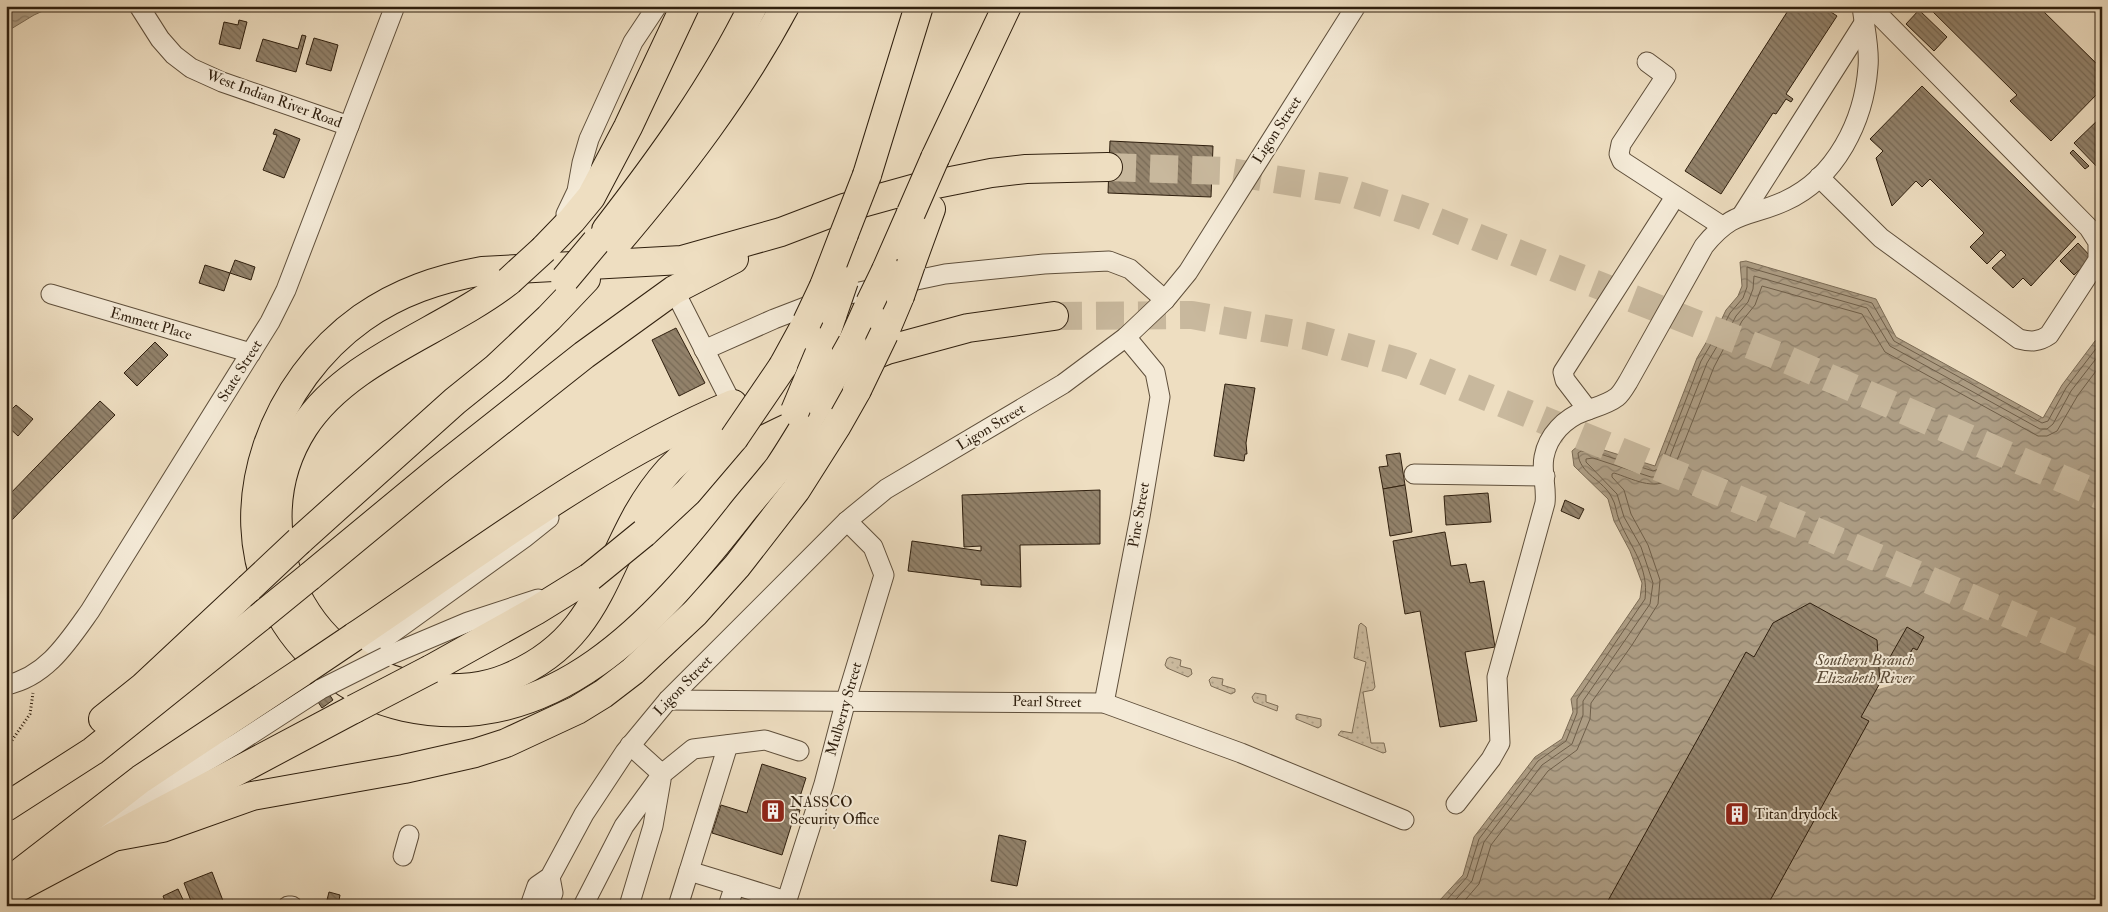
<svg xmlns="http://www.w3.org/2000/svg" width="2108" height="912" viewBox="0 0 2108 912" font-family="'IM FELL Double Pica',serif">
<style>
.grass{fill:url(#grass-dots);stroke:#7e6e58}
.water{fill:url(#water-waves);stroke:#7b6b55}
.pier{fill:#eedec1}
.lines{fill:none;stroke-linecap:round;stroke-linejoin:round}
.shore{stroke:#6e5e49;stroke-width:1}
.building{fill:url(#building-back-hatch);stroke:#2f1f0e}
.highway-tunnel{stroke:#c8b89d;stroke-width:28;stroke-dasharray:28 14;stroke-linecap:butt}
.minor-casing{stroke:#5f4f3b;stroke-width:21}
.highway-casing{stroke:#2f1f0e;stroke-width:30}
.path{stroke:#2f1f0e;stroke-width:3;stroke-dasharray:1 2.5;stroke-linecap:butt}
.minor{stroke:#f4ead7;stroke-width:19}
.highway{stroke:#eedec1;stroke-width:28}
.minor-bridge-casing{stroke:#5f4f3b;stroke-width:21;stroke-linecap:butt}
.highway-bridge-casing{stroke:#2f1f0e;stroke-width:30;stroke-linecap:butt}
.minor-bridge{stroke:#f4ead7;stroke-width:19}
.highway-bridge{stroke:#eedec1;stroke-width:28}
.labels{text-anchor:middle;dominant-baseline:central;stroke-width:4;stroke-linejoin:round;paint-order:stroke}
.street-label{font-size:15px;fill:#2f1f0e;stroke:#f4ead7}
.poi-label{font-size:15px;fill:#2f1f0e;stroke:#f4ead7;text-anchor:start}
.water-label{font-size:16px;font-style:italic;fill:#5b4b37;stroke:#f4ead7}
</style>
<defs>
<pattern id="grass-dots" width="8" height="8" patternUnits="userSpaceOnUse" patternTransform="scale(1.25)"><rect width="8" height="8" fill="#cebea3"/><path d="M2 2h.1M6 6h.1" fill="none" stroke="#b1a38b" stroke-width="1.8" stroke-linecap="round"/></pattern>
<pattern id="water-waves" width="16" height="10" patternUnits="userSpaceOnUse" patternTransform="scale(1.25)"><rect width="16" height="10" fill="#ad9d84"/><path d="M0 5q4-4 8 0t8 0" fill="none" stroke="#8d7f6a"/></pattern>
<pattern id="building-back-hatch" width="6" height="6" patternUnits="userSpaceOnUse" patternTransform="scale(1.25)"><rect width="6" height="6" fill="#92826b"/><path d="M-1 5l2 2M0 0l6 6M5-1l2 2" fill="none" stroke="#786a56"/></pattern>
</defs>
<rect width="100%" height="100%" fill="#eedec1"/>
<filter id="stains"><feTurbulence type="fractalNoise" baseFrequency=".004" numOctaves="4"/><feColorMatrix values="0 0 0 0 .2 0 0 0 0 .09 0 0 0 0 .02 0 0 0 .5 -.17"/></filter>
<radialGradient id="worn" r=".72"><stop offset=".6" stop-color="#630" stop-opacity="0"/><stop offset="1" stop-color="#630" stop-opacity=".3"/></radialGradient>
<g class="grass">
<polygon points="1361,623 1366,627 1375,687 1373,690 1363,692 1371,743 1384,743 1386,752 1383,753 1338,735 1341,731 1352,733 1366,662 1354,658 1359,625"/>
<polygon points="1170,657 1181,660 1180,666 1191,669 1192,674 1188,677 1167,668 1165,665 1167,659"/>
<polygon points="1212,677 1223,679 1222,685 1235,689 1235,692 1231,694 1211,686 1209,680"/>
<polygon points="1255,693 1266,695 1266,702 1278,706 1277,711 1254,702 1252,697"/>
<polygon points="1298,714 1321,719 1321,726 1318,728 1296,719 1296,715"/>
</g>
<g class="water">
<polygon points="6,6 54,6 34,15 6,32"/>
<polygon points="1746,261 1876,299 1896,337 2043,418 2062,385 2095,341 2102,338 2102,906 1438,906 1440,900 1463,875 1474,837 1535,757 1562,739 1573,712 1571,699 1640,598 1642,583 1630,551 1614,521 1608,499 1574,466 1572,451 1579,445 1594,447 1655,466 1697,358 1710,336 1716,331 1726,310 1738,296 1742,286 1740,262"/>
</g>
<polygon class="pier" points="1889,672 1893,685 1860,694 1857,683"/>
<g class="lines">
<g class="shore">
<path d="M1443,906L1445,902L1467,877L1479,839L1538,761L1566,741L1577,713V699L1645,599C1649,567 1631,548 1619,520C1616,513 1616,504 1612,498C1604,480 1579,474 1578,453L1581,451L1594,452L1653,471L1659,469L1701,361L1714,339L1720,333L1730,313L1743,298L1747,287V267L1872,303L1894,341L2042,423L2048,421L2066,388L2098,346L2102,343"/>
<polyline points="1450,906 1472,881 1484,842 1542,765 1572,744 1583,715 1583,701 1650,604 1653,583 1641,547 1624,517 1617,494 1586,462 1586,459 1593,458 1651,477 1657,477 1663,474 1707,363 1719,343 1725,337 1736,316 1748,302 1753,289 1754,276 1867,308 1890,346 2040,429 2047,429 2053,424 2071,391 2102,351"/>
<path d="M1460,906L1479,884L1491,845L1548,771L1577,750L1590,719L1591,703L1632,645L1658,604L1660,580L1648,545L1631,514L1624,490L1612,477V474L1614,473C1631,478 1655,492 1670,478L1714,367L1724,348L1732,340L1742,321L1755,305L1762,286L1862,314L1885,352L2038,436H2047L2057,431L2078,395L2102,363"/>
</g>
</g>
<g class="building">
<polygon points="1791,6 1822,6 1837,16 1786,94 1793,99 1791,102 1786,99 1776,114 1773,113 1721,194 1685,171"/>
<polygon points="1927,6 2038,6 2102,69 2102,89 2051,141 2010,101 2017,95"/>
<polygon points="1919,10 1947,37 1934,51 1906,24"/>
<polygon points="239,20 247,22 240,49 219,44 224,22 238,25"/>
<polygon points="302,35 306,36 296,72 256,61 263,39 298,49"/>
<polygon points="314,38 338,45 331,71 306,64"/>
<polygon points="1922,86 2076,237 2031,286 2023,278 2013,288 1992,268 2006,255 2001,250 1987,264 1970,247 1984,233 1930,179 1922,187 1916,181 1892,206 1876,158 1883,151 1870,139"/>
<polygon points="2101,117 2102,118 2102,172 2074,143"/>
<polygon points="275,129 300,139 284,178 263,170 277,135 273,134"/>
<polygon points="1110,141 1213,146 1211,197 1108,193"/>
<polygon points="2073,150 2089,166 2085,169 2070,153"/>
<polygon points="2078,243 2092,258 2074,275 2060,261"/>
<polygon points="235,260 255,267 251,280 230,273"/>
<polygon points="205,265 230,273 224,291 199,283"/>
<polygon points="676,328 705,383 679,396 652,340"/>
<polygon points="155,342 168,355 137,386 124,373"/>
<polygon points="1225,384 1255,388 1246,443 1247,454 1245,454 1244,461 1214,456"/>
<polygon points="100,401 115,415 6,526 6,498"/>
<polygon points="16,405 33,419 18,436 6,425 6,415"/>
<polygon points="1400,453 1405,485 1383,489 1379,467 1388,466 1386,455"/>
<polygon points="1405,485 1412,532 1390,536 1383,489"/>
<polygon points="1100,490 1100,544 1020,545 1021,587 981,585 981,580 908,571 912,541 981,551 981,546 964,547 962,495"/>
<polygon points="1488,493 1491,522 1446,525 1444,496"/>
<polygon points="1565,500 1584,509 1579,519 1561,511"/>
<polygon points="1445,532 1451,566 1466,564 1470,583 1484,581 1495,647 1465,652 1477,721 1440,727 1420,611 1405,614 1393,541"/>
<polygon points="1810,603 1877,640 1880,683 1861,717 1869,721 1767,906 1605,906 1746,652 1754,657 1773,623"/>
<polygon points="1907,627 1924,637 1917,650 1913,648 1904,664 1890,657"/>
<polygon points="329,694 333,700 322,708 318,702"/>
<polygon points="762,764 806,778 796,809 800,810 796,823 792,823 782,855 712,833 721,805 747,813"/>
<polygon points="999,835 1026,841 1017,886 991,881"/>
<polygon points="212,872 225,906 193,906 184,883"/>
<polygon points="178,889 186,906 167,906 163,896"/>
<polygon points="329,892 340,895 338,906 326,904"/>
</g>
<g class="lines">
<g class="highway-tunnel">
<polyline points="1108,167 1224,171 1342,190 1418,214 1781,357 2102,496"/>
<polyline points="1054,316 1192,315 1307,336 1404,363 1808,528 2102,654"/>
</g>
<defs>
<g id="minor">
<polyline points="139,6 160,39 174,55 191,68 222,82 349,126"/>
<polyline points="1647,62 1666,76 1621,144 1619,154 1622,161 1722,226"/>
<path d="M1819,177L1881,238L2019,339C2031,342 2039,342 2049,335L2098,260V242L2089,228L1870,6"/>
<polyline points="566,214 577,191 582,163 589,139 633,42 657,6"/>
<polyline points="1742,215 1864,23"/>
<polyline points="674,290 732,404"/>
<polyline points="51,294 251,353"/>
<polyline points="704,350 774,319 826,299 945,274 1044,264 1109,261 1130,269 1165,300"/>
<polyline points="1588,410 1565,380 1563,372 1675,197"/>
<polyline points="1414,474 1545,476"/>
<polyline points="370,649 524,538 549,518"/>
<polyline points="385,657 468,622 538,599"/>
<path d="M6,685C46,677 68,642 90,611L270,322L286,290L395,6"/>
<polyline points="668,700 1104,703 1241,753 1404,820"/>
<polyline points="1104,703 1140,517 1160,397 1155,372 1126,337"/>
<polyline points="630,745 662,774 693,749 765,740 799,751"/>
<polyline points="728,745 689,871 735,885 728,906"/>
<path d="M1456,804L1491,759L1500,743L1497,677L1545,503C1547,487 1541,472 1544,457C1548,435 1565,418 1585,411C1596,407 1608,404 1617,397C1621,394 1625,387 1628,382L1704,246C1734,209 1748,218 1785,201C1836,178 1864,121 1868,67C1870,48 1864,25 1862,6"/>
<polyline points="97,826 236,744 321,689"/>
<polyline points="403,856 409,835"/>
<polyline points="735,885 786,901"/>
<polyline points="288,906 292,906"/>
<polyline points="530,906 537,886 550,877 584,814 625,752 668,700 847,521 886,489 1063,384 1126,337 1165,300 1188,272 1356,6"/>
<polyline points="548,906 553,893 550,877"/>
<polyline points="583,906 624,826 662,774"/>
<polyline points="629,906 653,826 661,780"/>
<polyline points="678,906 689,871"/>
<polyline points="785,906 824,784 846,700 884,575 873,547 847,521"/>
</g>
<g id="highway">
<polyline points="935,158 1007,6"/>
<polyline points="867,175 919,6"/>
<path d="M606,230C660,160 714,86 753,6"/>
<path d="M617,243C680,169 739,92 785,6"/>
<polyline points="544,249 572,220 591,197 628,127 685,6"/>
<polyline points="911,264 931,209"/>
<polyline points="886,270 911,213"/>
<path d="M509,281C445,331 348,359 304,427C235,534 309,680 435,688C460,689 483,688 507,678C613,635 602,544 669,470C709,427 768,407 819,381"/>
<polyline points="824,286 844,234"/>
<polyline points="884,334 900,296"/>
<polyline points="852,343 870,303"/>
<polyline points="819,354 833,313"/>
<polyline points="857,362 887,350 968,328 1054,316"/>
<polyline points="783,366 807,322"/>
<path d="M819,402C806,424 793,446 779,467C766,484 751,500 738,517C656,621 552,739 405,707C349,695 300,655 275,604C225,504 275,380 362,318C399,292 438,279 482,271L682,260L781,232L844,208L916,188L991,173L1026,169L1108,167"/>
<polyline points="644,533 688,492 734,438"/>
<polyline points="299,541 455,401 496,368 549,318 586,279"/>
<polyline points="309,577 436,472 584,355 674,290 734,259"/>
<path d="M354,637C475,556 599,460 733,404"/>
<polyline points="431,669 535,611 590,577"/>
<polyline points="103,719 143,687 249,588"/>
<polyline points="6,807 93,751 260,617"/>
<polyline points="113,837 162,828 252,796 404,769 475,753 506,743 577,710 603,694 633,671 695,613 737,566 796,490 836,427 857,390"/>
<polyline points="22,871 141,779 302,672"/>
<polyline points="6,894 354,709"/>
</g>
</defs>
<use href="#minor" class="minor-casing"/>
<use href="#highway" class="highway-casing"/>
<polyline class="path" points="6,749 30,714 33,693"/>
<use href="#minor" class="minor"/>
<use href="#highway" class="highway"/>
<defs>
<polyline id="minor-bridge" points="321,689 385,657"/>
<g id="highway-bridge">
<polyline points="911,213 935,158"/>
<polyline points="844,234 867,175"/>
<polyline points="565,279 596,242"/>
<polyline points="509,281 544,249"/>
<polyline points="900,296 911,264"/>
<polyline points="870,303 886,270"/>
<polyline points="833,313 844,281"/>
<polyline points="807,322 824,286"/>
<polyline points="857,390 884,334"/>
<polyline points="819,402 852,343"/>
<polyline points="795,411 819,354"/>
<polyline points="734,438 783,366"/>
<polyline points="590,577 644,533"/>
<polyline points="249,588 299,541"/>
<polyline points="260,617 309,577"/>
<polyline points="302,672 354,637"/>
<polyline points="354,709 431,669"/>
</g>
</defs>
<use href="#minor-bridge" class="minor-bridge-casing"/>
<use href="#highway-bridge" class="highway-bridge-casing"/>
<use href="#minor-bridge" class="minor-bridge"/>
<use href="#highway-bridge" class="highway-bridge"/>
</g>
<defs>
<symbol id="building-square" viewBox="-11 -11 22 22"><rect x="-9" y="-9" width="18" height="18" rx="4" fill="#8f2418" stroke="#f4ead7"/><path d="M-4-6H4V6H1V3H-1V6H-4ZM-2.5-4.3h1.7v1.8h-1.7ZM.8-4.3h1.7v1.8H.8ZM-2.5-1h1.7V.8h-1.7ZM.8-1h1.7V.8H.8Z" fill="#fff"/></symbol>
</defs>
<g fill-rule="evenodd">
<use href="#building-square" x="759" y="797" width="28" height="28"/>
<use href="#building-square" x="1723" y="800" width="28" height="28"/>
</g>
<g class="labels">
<g class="street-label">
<text transform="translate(274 99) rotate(20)">West Indian River Road</text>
<text transform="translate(1277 130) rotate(-57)">Ligon Street</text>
<text transform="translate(151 324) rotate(16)">Emmett Place</text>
<text transform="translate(240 371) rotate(-58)">State Street</text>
<text transform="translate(991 427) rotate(-31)">Ligon Street</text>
<text transform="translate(1139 515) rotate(-80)">Pine Street</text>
<text transform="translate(683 686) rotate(-46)">Ligon Street</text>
<text transform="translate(1047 702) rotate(1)">Pearl Street</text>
<text transform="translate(844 709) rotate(-74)">Mulberry Street</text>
</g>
<g class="poi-label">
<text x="790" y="802">NASSCO<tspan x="790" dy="17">Security Office</tspan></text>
<text x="1754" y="814">Titan drydock</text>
</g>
<g class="water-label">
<text x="1865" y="660">Southern Branch<tspan x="1865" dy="18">Elizabeth River</tspan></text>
</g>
</g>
<rect width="2108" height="912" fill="none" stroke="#eedec1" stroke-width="25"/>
<rect x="8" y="8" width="2093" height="897" fill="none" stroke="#2f1f0e" stroke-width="2.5"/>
<rect x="12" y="12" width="2083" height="887" fill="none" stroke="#2f1f0e"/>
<rect width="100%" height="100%" filter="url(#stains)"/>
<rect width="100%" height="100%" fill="url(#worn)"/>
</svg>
